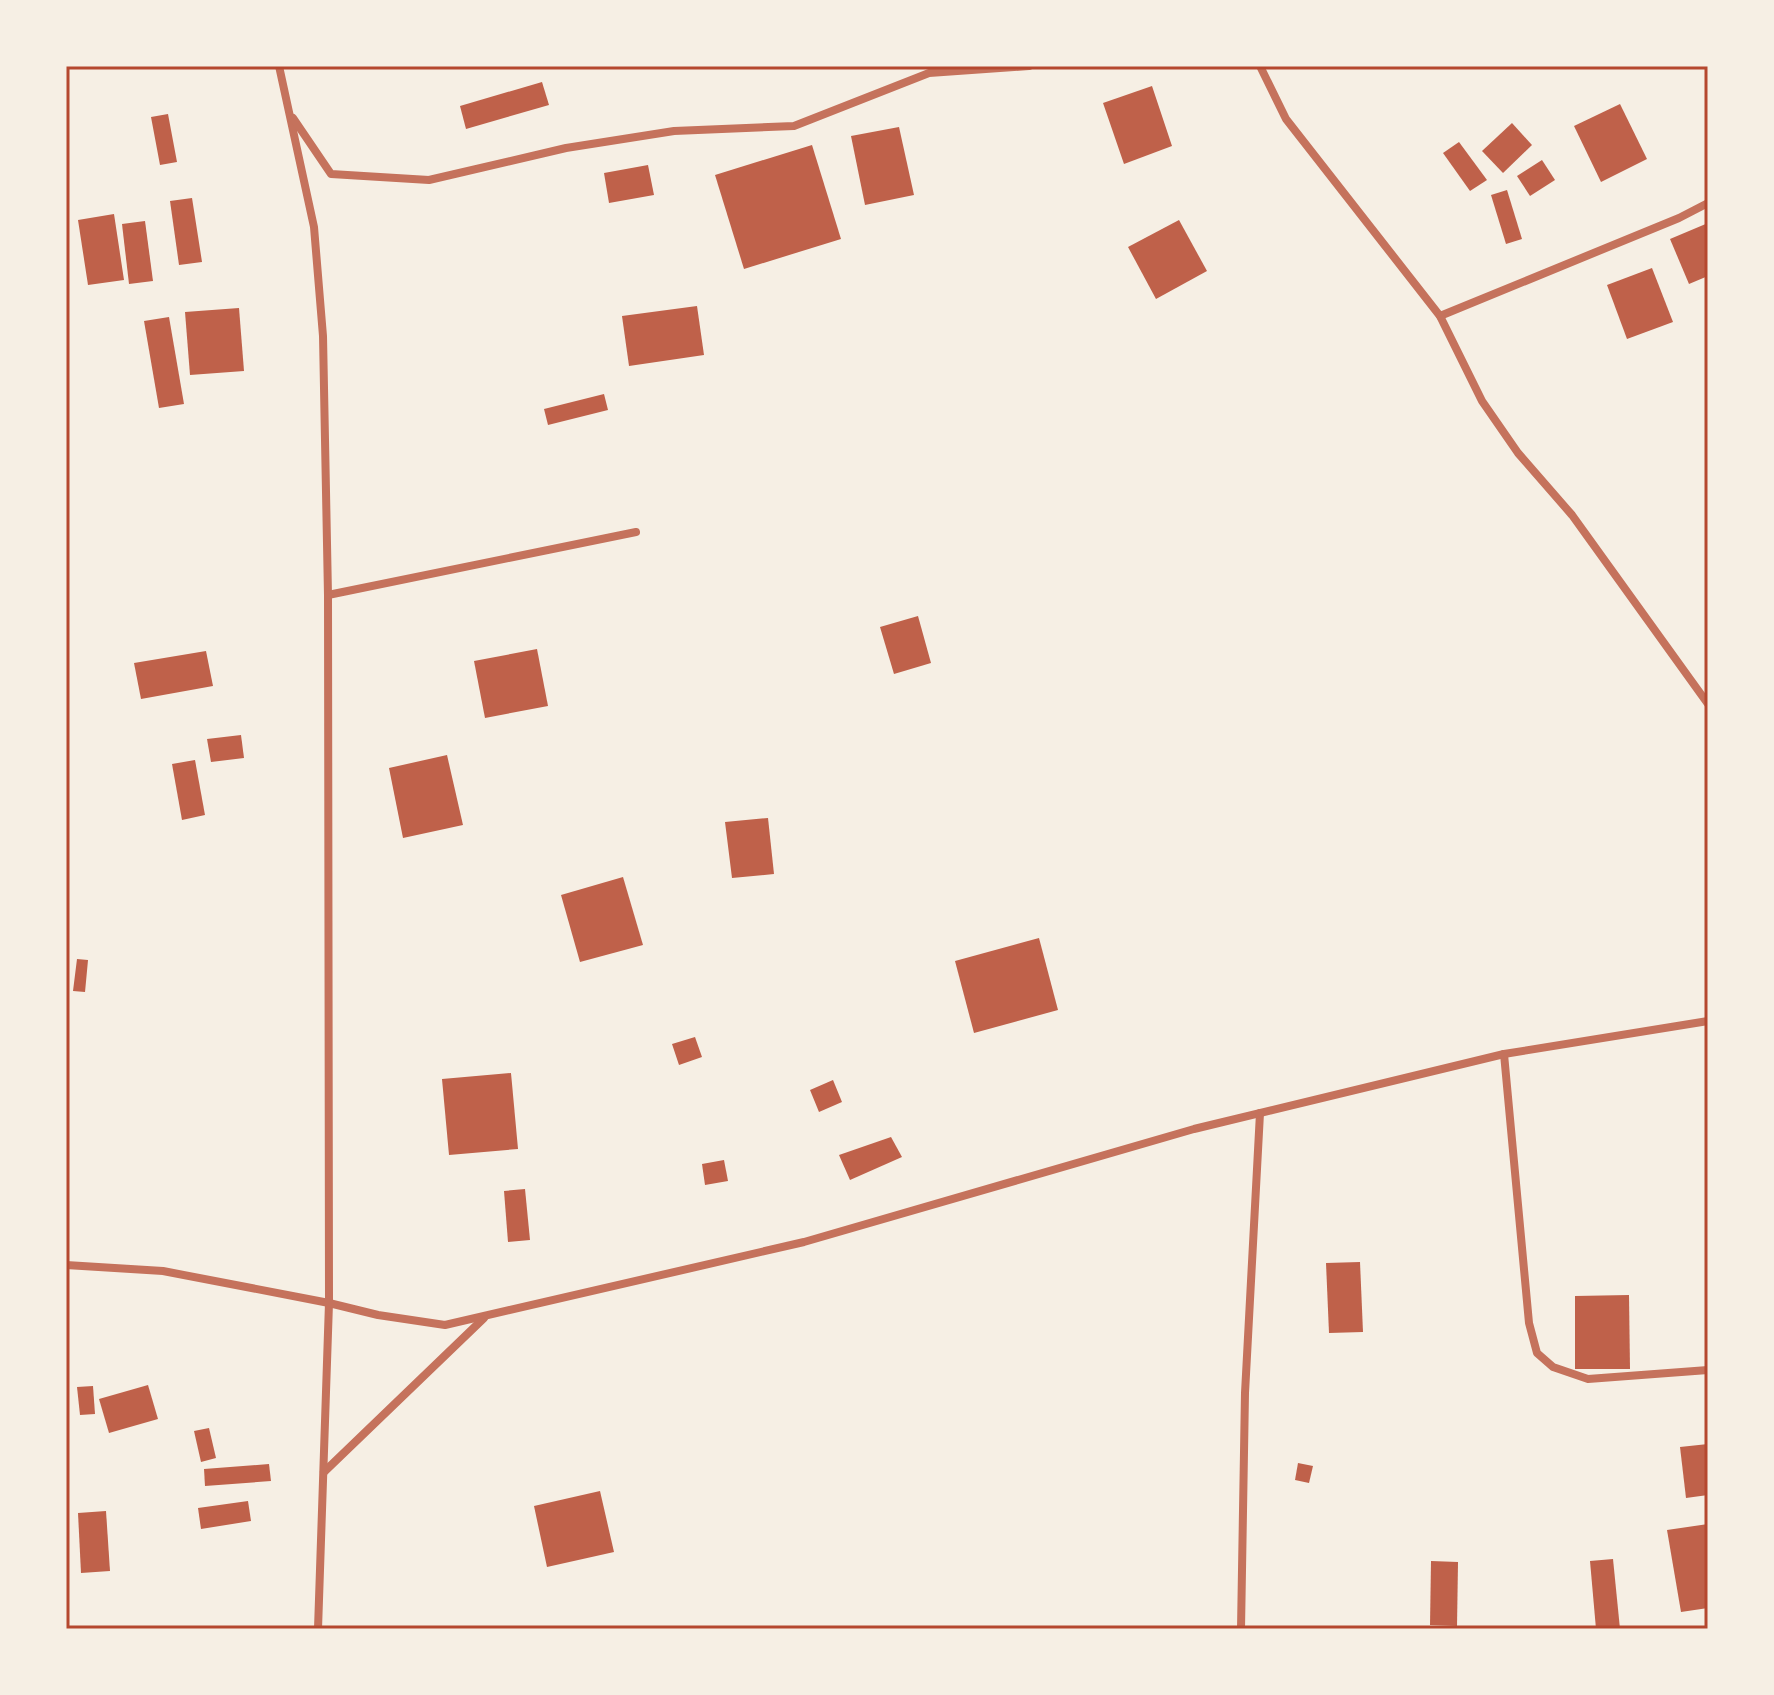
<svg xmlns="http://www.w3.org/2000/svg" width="1774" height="1695" viewBox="0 0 1774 1695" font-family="Poppins,sans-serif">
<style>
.building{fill:#bf614a}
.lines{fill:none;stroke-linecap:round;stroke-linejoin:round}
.minor{stroke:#c5725c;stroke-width:8}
.neatline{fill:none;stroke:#b5482f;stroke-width:3}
</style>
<rect width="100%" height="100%" fill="#f6efe4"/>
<g class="building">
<polygon points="542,82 549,105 466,129 460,106"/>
<polygon points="1152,86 1172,146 1124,164 1103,103"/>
<polygon points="1620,104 1647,159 1601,182 1574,126"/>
<polygon points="168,114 177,162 160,165 151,117"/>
<polygon points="1512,123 1532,145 1503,173 1482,151"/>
<polygon points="899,127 914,195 865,205 851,136"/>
<polygon points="1459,142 1487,180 1470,191 1443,153"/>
<polygon points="812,145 841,239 744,269 715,175"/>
<polygon points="1542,160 1555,180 1530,196 1517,176"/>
<polygon points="648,165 654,195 609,203 604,173"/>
<polygon points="1507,190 1522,239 1506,244 1491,195"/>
<polygon points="192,198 202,262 179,265 170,201"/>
<polygon points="114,214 124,280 88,285 78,220"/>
<polygon points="1179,220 1207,271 1156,299 1128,247"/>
<polygon points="145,221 153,281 129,284 122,224"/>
<polygon points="1708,223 1708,276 1689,284 1670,239"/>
<polygon points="1652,268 1673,322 1627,339 1607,285"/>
<polygon points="697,306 704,355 629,366 622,316"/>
<polygon points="239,308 244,371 190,375 185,312"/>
<polygon points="169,317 184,404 159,408 144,321"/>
<polygon points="604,394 608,410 548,425 544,409"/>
<polygon points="918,616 931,663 894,674 880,627"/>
<polygon points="537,649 548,706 485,718 474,661"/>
<polygon points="206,651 213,686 141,699 134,663"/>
<polygon points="241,735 244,758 211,762 207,739"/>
<polygon points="447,755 463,825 403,838 389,768"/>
<polygon points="195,760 205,815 182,820 172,764"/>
<polygon points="768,818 774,874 732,878 725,822"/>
<polygon points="623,877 643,945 580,962 561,895"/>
<polygon points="1039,938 1058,1010 974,1033 955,961"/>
<polygon points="77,959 88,960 85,992 73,991"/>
<polygon points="695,1037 702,1057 679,1065 672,1044"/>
<polygon points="511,1073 518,1149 449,1155 442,1079"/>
<polygon points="833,1080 842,1102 819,1112 810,1090"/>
<polygon points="891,1137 902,1157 850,1180 839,1155"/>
<polygon points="724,1160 728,1181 705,1185 702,1164"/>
<polygon points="525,1189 530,1240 508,1242 504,1191"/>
<polygon points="1360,1262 1363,1332 1329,1333 1326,1263"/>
<polygon points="1629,1295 1630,1369 1575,1369 1575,1296"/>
<polygon points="148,1385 158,1419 109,1433 99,1399"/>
<polygon points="93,1386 95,1414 80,1415 77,1387"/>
<polygon points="209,1428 216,1458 201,1462 194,1431"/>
<polygon points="1708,1444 1708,1495 1686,1498 1680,1447"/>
<polygon points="1298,1463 1313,1466 1309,1483 1295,1480"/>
<polygon points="269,1464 271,1481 205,1486 204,1469"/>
<polygon points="600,1491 614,1552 547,1567 534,1506"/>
<polygon points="248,1501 251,1521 201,1529 198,1508"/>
<polygon points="106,1511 110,1571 81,1573 78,1513"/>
<polygon points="1708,1524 1708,1608 1681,1612 1667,1530"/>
<polygon points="1613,1559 1620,1629 1596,1629 1590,1561"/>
<polygon points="1431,1561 1458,1562 1457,1626 1430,1625"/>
</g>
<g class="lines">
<g class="minor">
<polyline points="279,66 314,227 323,336 328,595 329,1303 318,1629"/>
<polyline points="1260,66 1286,119 1440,316 1482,401 1518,453 1572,515 1708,704"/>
<polyline points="293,118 331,174 429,180 566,148 674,131 794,126 929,73 1029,66"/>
<polyline points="1440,316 1679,218 1708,203"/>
<polyline points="328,595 636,532"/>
<polyline points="1504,1054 1529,1323 1537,1353 1553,1367 1588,1379 1708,1370"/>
<polyline points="66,1265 163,1271 329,1303 378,1315 445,1325 804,1242 1194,1129 1504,1054 1708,1021"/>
<polyline points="324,1472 484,1318"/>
<polyline points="1241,1629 1245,1393 1260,1113"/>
</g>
</g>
<rect width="1774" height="1695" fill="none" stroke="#f6efe4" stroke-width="136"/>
<rect x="68" y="68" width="1638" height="1559" class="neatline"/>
</svg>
